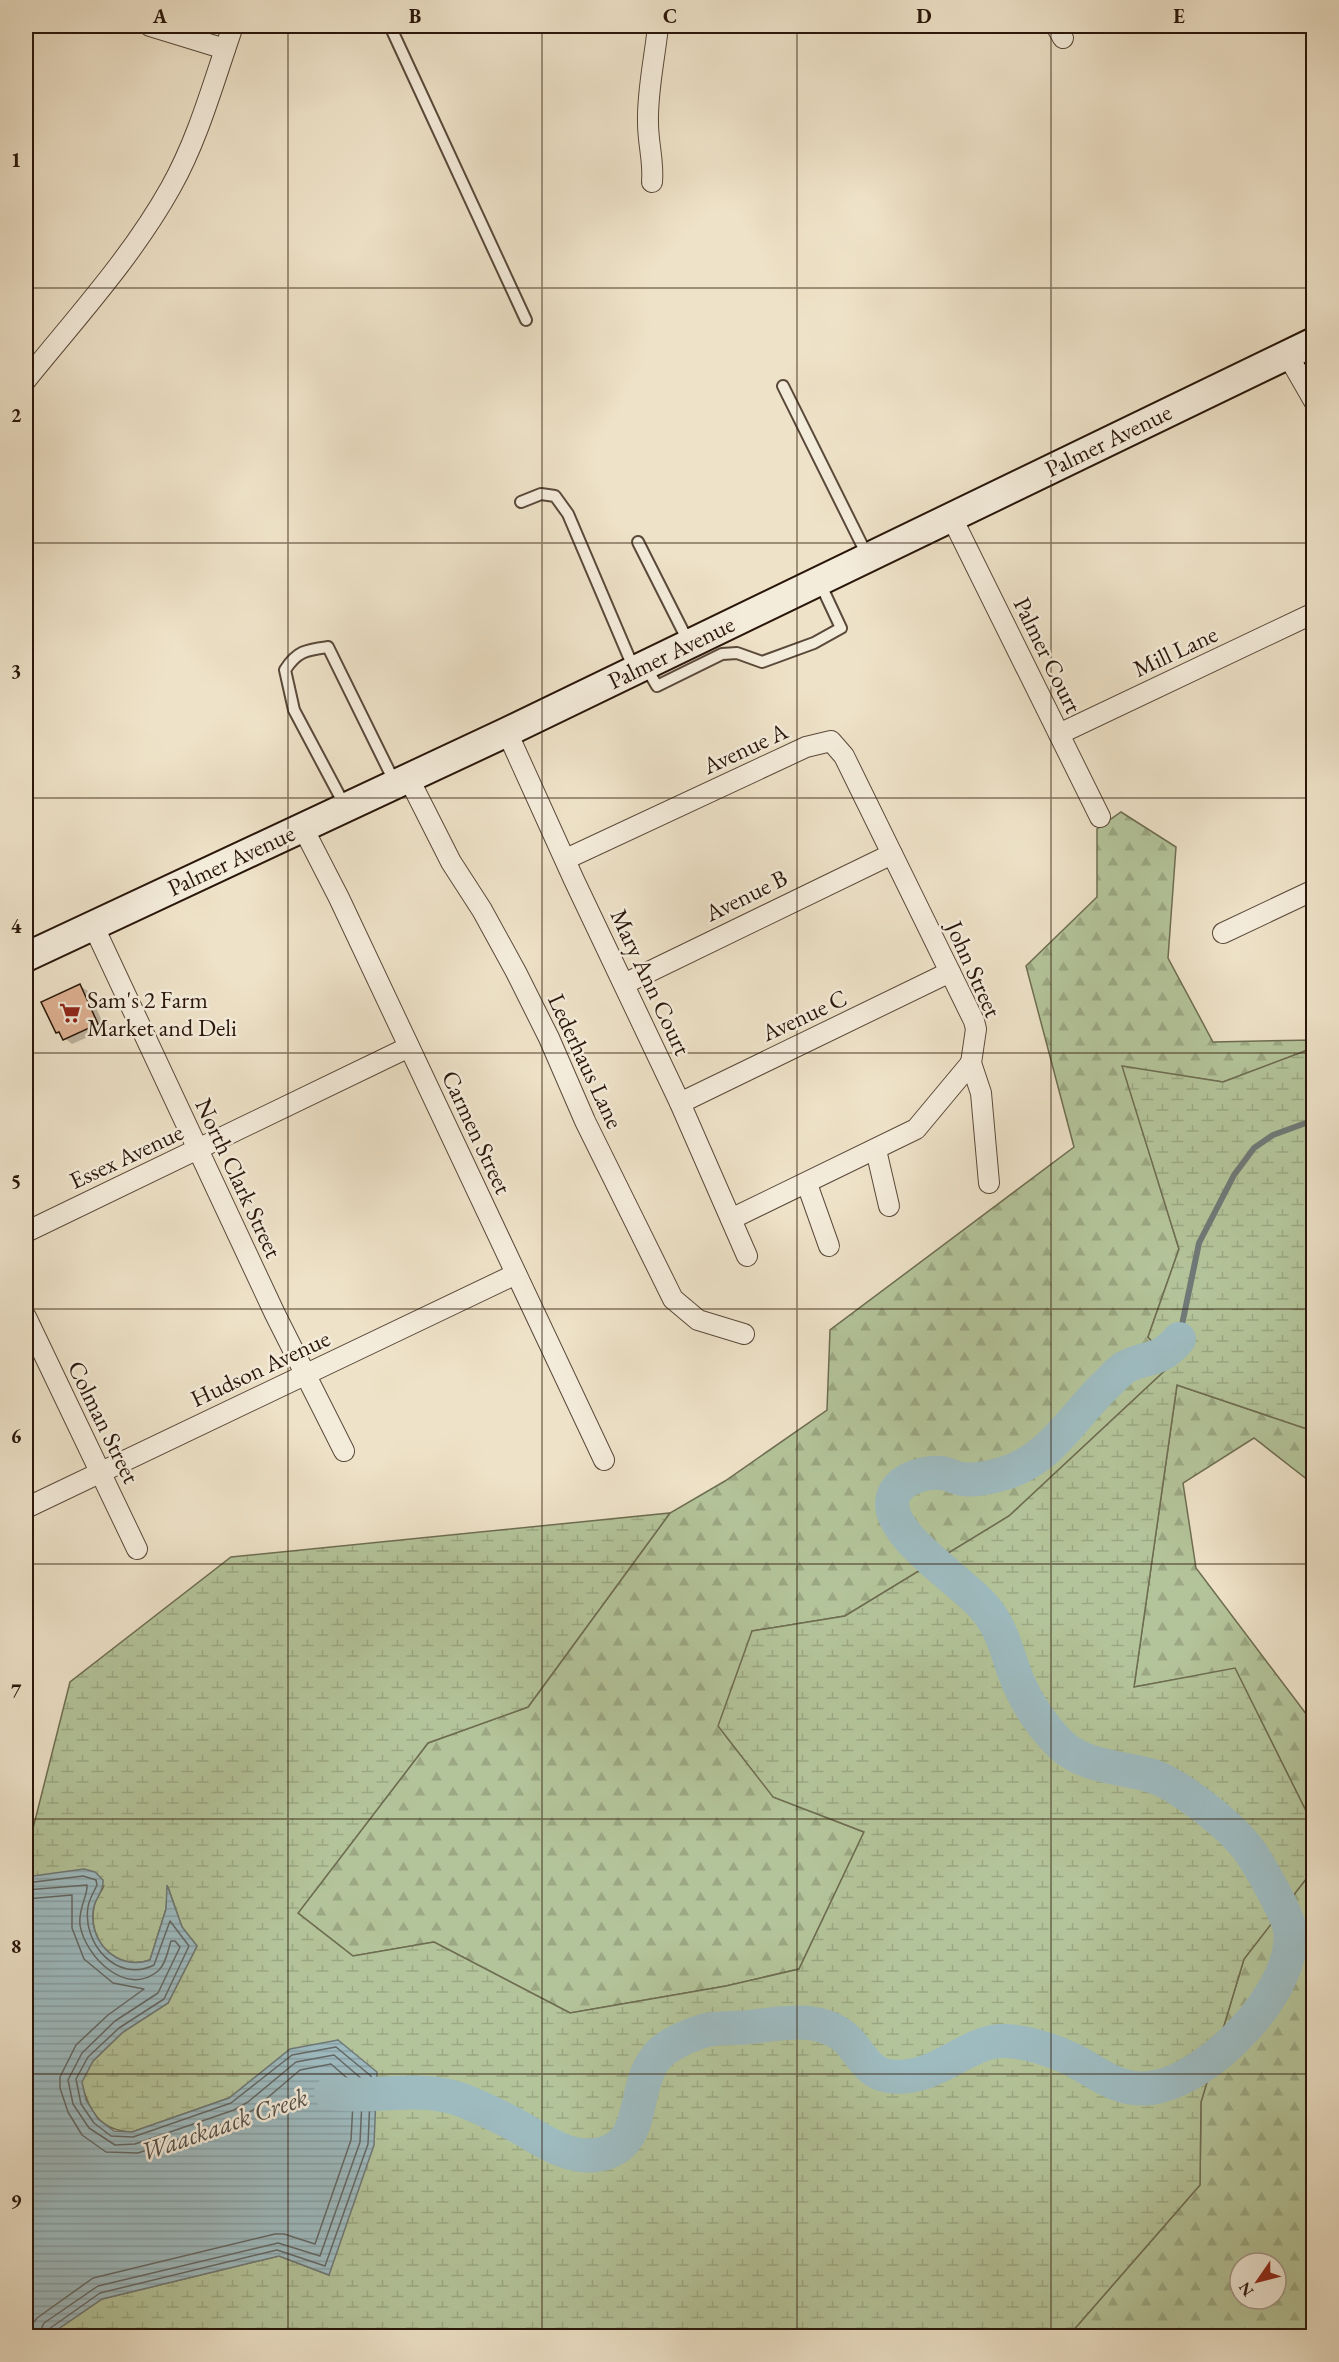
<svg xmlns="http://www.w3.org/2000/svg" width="1339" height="2362" viewBox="0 0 1339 2362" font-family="'EB Garamond',serif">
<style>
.forest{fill:url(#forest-firs);stroke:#6e6d52;stroke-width:1.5;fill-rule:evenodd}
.wetland{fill:url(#wetland-marsh);stroke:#6e6d52;stroke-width:1.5}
.water{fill:url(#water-rules);stroke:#6f7977;stroke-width:1.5}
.shadow{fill:#0003}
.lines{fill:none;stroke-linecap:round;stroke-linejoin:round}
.shore{stroke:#646865;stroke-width:1.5}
.stream{stroke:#6f7977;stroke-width:6}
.river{stroke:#9ebbc0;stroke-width:34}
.building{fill:#e0b294;stroke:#29160a;stroke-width:1.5}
.lane-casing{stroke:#5a493a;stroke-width:14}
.street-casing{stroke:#5a493a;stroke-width:22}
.secondary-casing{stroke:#29160a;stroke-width:32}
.lane{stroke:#f4ecdb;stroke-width:10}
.street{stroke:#f4ecdb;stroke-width:20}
.secondary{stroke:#f4ecdb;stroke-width:28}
.grid{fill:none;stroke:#29160a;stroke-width:1.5;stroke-opacity:0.55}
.labels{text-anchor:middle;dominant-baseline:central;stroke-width:5;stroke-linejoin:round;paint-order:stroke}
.street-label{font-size:24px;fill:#29160a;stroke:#f4ecdb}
.poi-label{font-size:24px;fill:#29160a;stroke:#f4ecdb;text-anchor:start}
.water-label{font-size:26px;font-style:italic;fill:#52504a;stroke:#f4ecdb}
.neatline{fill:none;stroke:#29160a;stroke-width:2}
.grid-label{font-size:20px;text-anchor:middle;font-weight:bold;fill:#29160a}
</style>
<defs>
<pattern id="forest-firs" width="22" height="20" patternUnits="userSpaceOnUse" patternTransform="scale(1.5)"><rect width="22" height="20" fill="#b4c49a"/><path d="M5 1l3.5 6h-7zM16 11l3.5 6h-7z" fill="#9ba883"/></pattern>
<pattern id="wetland-marsh" width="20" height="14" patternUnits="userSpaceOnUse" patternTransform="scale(1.5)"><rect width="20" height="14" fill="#b4c49a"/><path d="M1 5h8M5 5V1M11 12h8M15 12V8" fill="none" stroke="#9ba883"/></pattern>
<pattern id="water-rules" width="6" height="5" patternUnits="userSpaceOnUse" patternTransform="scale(1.5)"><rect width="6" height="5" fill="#9ebbc0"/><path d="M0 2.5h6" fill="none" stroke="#88a0a4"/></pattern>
</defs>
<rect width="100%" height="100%" fill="#eee2c8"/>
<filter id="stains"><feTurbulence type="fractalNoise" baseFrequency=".00333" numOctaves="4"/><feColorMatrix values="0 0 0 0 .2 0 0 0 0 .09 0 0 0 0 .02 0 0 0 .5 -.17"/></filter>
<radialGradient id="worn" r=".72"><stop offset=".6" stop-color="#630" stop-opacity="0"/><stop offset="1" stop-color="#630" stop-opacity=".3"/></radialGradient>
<g class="forest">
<polygon points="1121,812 1176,847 1168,958 1213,1042 1313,1040 1313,1048 1223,1082 1123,1067 1179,1249 1148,1337 1173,1363 1009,1516 845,1616 752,1631 773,1797 864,1832 799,1969 726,1986 570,2013 434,1942 353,1956 298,1913 428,1743 528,1707 670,1513 725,1481 827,1410 830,1330 1074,1147 1026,966 1097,897 1097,829"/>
<polygon points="1177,1385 1313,1431 1313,1484 1254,1438 1183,1483 1196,1568 1313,1723 1313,1825 1235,1669 1134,1687"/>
<path d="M1313,1870V2332L1306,2336H1071V2333L1200,2185L1201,2102L1244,1959ZM1240,2263H1276V2299H1240Z"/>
</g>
<path class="wetland" d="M1313,1048V1431L1177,1385L1134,1687L1235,1668L1313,1825V1870L1244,1959L1201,2102L1200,2185L1071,2333V2336H48L102,2299L279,2256L329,2275L239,2092L229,2098L132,2132C100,2131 89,2111 81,2082L93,2061L123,2032L168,2003L197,1946L182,1927L168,1887L166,1909L150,1960C116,1972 87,1940 94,1907C95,1900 101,1892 104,1886L26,1877V1856L70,1682L231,1557L670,1513L528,1707L428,1743L298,1913L353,1956L434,1942L570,2013L726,1986L799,1969L864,1832L773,1797L718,1726L752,1631L845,1616L1009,1516L1172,1364L1148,1337L1179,1249L1122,1066L1223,1082Z"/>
<path class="water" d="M84,1869L95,1872L103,1880C104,1890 97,1896 94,1906C86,1939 116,1972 150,1960L166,1909L167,1885L182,1927L197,1946L168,2003L123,2032L93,2061L82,2082L86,2100L98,2119L114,2131L132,2132L229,2098L290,2049L338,2040L377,2072L374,2145L329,2275L279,2256L102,2299L48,2336H26V1877Z"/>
<polygon class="shadow" points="80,986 88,991 106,1029 72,1044 57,1032"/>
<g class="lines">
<g class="shore">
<path d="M26,1883L83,1876L96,1880L97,1885C94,1892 89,1899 88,1907C82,1943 117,1984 154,1965L170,1921L189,1946L164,1999L119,2028L88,2057L76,2079L81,2104L94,2123L111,2136L133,2137L231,2103L292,2055L336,2047L371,2076L368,2144L325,2266L277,2250L100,2293L49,2329L46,2336"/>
<path d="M26,1890L87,1885C88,1896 78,1908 80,1925C85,1956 126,1998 158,1971C166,1964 168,1950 171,1941H175L180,1947L158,1993L115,2021L82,2053L68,2080L73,2104L89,2128L115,2145L135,2144L234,2110L248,2102L296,2062L334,2055L363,2080L360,2142L320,2256L278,2243L98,2286L44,2323L38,2336"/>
<polyline points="26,1899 72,1895 72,1928 84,1959 113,1983 144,1989 108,2015 76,2045 60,2077 60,2088 68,2112 82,2135 106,2152 138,2153 238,2119 253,2110 300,2070 331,2064 354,2084 351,2140 315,2244 284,2234 275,2234 93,2278 37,2318 30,2327 29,2336"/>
</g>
<polyline class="stream" points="1179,1339 1199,1243 1234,1175 1254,1148 1273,1135 1314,1120"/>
<path class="river" d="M331,2093C374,2099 417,2085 459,2099C475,2105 492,2113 508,2121C536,2135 563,2159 596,2155C646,2149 632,2094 653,2062C662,2047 681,2039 697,2033C713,2026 732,2029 749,2027C781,2024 815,2015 843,2036C860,2049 865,2073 889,2076C933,2083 965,2043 1000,2041C1022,2040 1053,2050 1073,2060C1100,2074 1118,2092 1151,2088C1208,2081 1298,1990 1290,1929C1287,1914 1260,1866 1251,1853C1234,1828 1178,1783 1149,1775C1119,1767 1084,1767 1060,1744C1042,1726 1028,1705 1018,1682C1007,1655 1003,1627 982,1605C960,1580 891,1537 892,1503C893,1480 924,1471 942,1473C949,1474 955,1478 962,1479C975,1481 992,1477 1005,1473C1052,1459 1074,1414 1108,1383C1113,1378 1118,1372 1124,1368C1146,1355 1158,1364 1179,1339"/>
</g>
<polygon class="building" points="80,984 98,1024 63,1040 59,1032 56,1033 41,1002"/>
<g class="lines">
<defs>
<g id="lane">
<polyline points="390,26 526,320"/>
<polyline points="783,386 867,555"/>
<polyline points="521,502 541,494 555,496 568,514 634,669"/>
<polyline points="638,542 689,643"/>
<polyline points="646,667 657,686 722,654 737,653 762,662 814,643 841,628 819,581"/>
<path d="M345,806L294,710L285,670C297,651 306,650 328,647L395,783"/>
</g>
<g id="street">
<polyline points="150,26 225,49"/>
<polyline points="1056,26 1063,38"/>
<path d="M652,182C654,162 648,144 648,123C647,91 655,57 658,26"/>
<polyline points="1287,354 1314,401"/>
<path d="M26,380C76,318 132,257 171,187C199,137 214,80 233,26"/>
<polyline points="951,516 1100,817"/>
<polyline points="507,732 574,880 680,1103 747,1256"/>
<polyline points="1059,734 1314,613"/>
<polyline points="408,777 451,862 482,910 516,972 549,1038 585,1121 673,1299 698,1320 744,1334"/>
<polyline points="302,826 339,898 604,1460"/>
<polyline points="566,859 806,747 831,741 844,756 974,1021 976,1029 971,1063 981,1093 989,1183"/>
<polyline points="93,925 275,1314 344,1451"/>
<polyline points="1223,933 1314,890"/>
<polyline points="624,984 892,854"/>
<polyline points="680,1103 950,972"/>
<polyline points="876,1150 889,1206"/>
<polyline points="807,1184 829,1246"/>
<polyline points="731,1219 916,1129 971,1063"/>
<polyline points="26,1232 409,1047"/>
<polyline points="26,1317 137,1549"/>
<polyline points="26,1508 516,1274"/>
</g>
<polyline id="secondary" points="26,957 507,732 1314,342"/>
</defs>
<use href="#lane" class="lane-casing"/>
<use href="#street" class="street-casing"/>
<use href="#secondary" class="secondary-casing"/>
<use href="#lane" class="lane"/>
<use href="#street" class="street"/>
<use href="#secondary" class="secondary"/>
</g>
<path class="grid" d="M288,26V2336M542,26V2336M797,26V2336M1051,26V2336M26,288H1314M26,543H1314M26,798H1314M26,1053H1314M26,1309H1314M26,1564H1314M26,1819H1314M26,2074H1314"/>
<defs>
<symbol id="supermarket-bare" viewBox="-9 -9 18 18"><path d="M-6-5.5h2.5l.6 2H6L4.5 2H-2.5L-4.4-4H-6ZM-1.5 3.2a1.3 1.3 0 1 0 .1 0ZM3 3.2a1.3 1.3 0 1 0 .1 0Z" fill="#8f2418" stroke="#f4ecdb" stroke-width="2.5" paint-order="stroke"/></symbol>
</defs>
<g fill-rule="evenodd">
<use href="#supermarket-bare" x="55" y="998" width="30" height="30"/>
</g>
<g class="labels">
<g class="street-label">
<text transform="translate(1108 440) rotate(-26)">Palmer Avenue</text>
<text transform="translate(1175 651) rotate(-25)">Mill Lane</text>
<text transform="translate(671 652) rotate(-26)">Palmer Avenue</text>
<text transform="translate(1048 655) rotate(64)">Palmer Court</text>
<text transform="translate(745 748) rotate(-25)">Avenue A</text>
<text transform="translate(231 860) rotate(-25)">Palmer Avenue</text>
<text transform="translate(746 895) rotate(-26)">Avenue B</text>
<text transform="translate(974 969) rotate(66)">John Street</text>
<text transform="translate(651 982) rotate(65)">Mary Ann Court</text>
<text transform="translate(804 1015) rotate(-25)">Avenue C</text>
<text transform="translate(586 1061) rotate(65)">Lederhaus Lane</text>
<text transform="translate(477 1132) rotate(65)">Carmen Street</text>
<text transform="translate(126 1156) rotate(-25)">Essex Avenue</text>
<text transform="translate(239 1178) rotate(65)">North Clark Street</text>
<text transform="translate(260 1368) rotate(-25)">Hudson Avenue</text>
<text transform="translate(104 1422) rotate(64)">Colman Street</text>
</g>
<g class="poi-label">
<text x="87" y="999">Sam's 2 Farm<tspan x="87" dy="28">Market and Deli</tspan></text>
</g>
<g class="water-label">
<text transform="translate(224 2124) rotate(-19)">Waackaack Creek</text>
</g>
</g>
<rect width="1339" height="2362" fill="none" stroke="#eee2c8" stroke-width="66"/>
<g transform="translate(1258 2281) rotate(235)"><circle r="28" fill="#f4ecdb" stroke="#a39687" stroke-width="1.5"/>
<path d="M0-4.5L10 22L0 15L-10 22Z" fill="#8f2418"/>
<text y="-9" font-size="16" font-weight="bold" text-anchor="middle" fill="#29160a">N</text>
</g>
<rect x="33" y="33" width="1273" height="2296" class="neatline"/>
<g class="grid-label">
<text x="160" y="23">A</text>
<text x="415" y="23">B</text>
<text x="670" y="23">C</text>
<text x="924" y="23">D</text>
<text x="1179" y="23">E</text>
<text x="16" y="167">1</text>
<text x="16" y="422">2</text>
<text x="16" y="678">3</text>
<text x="16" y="933">4</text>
<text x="16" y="1188">5</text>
<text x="16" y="1443">6</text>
<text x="16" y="1698">7</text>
<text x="16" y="1953">8</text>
<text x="16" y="2208">9</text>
</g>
<rect width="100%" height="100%" filter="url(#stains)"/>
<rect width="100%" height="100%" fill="url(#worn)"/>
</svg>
